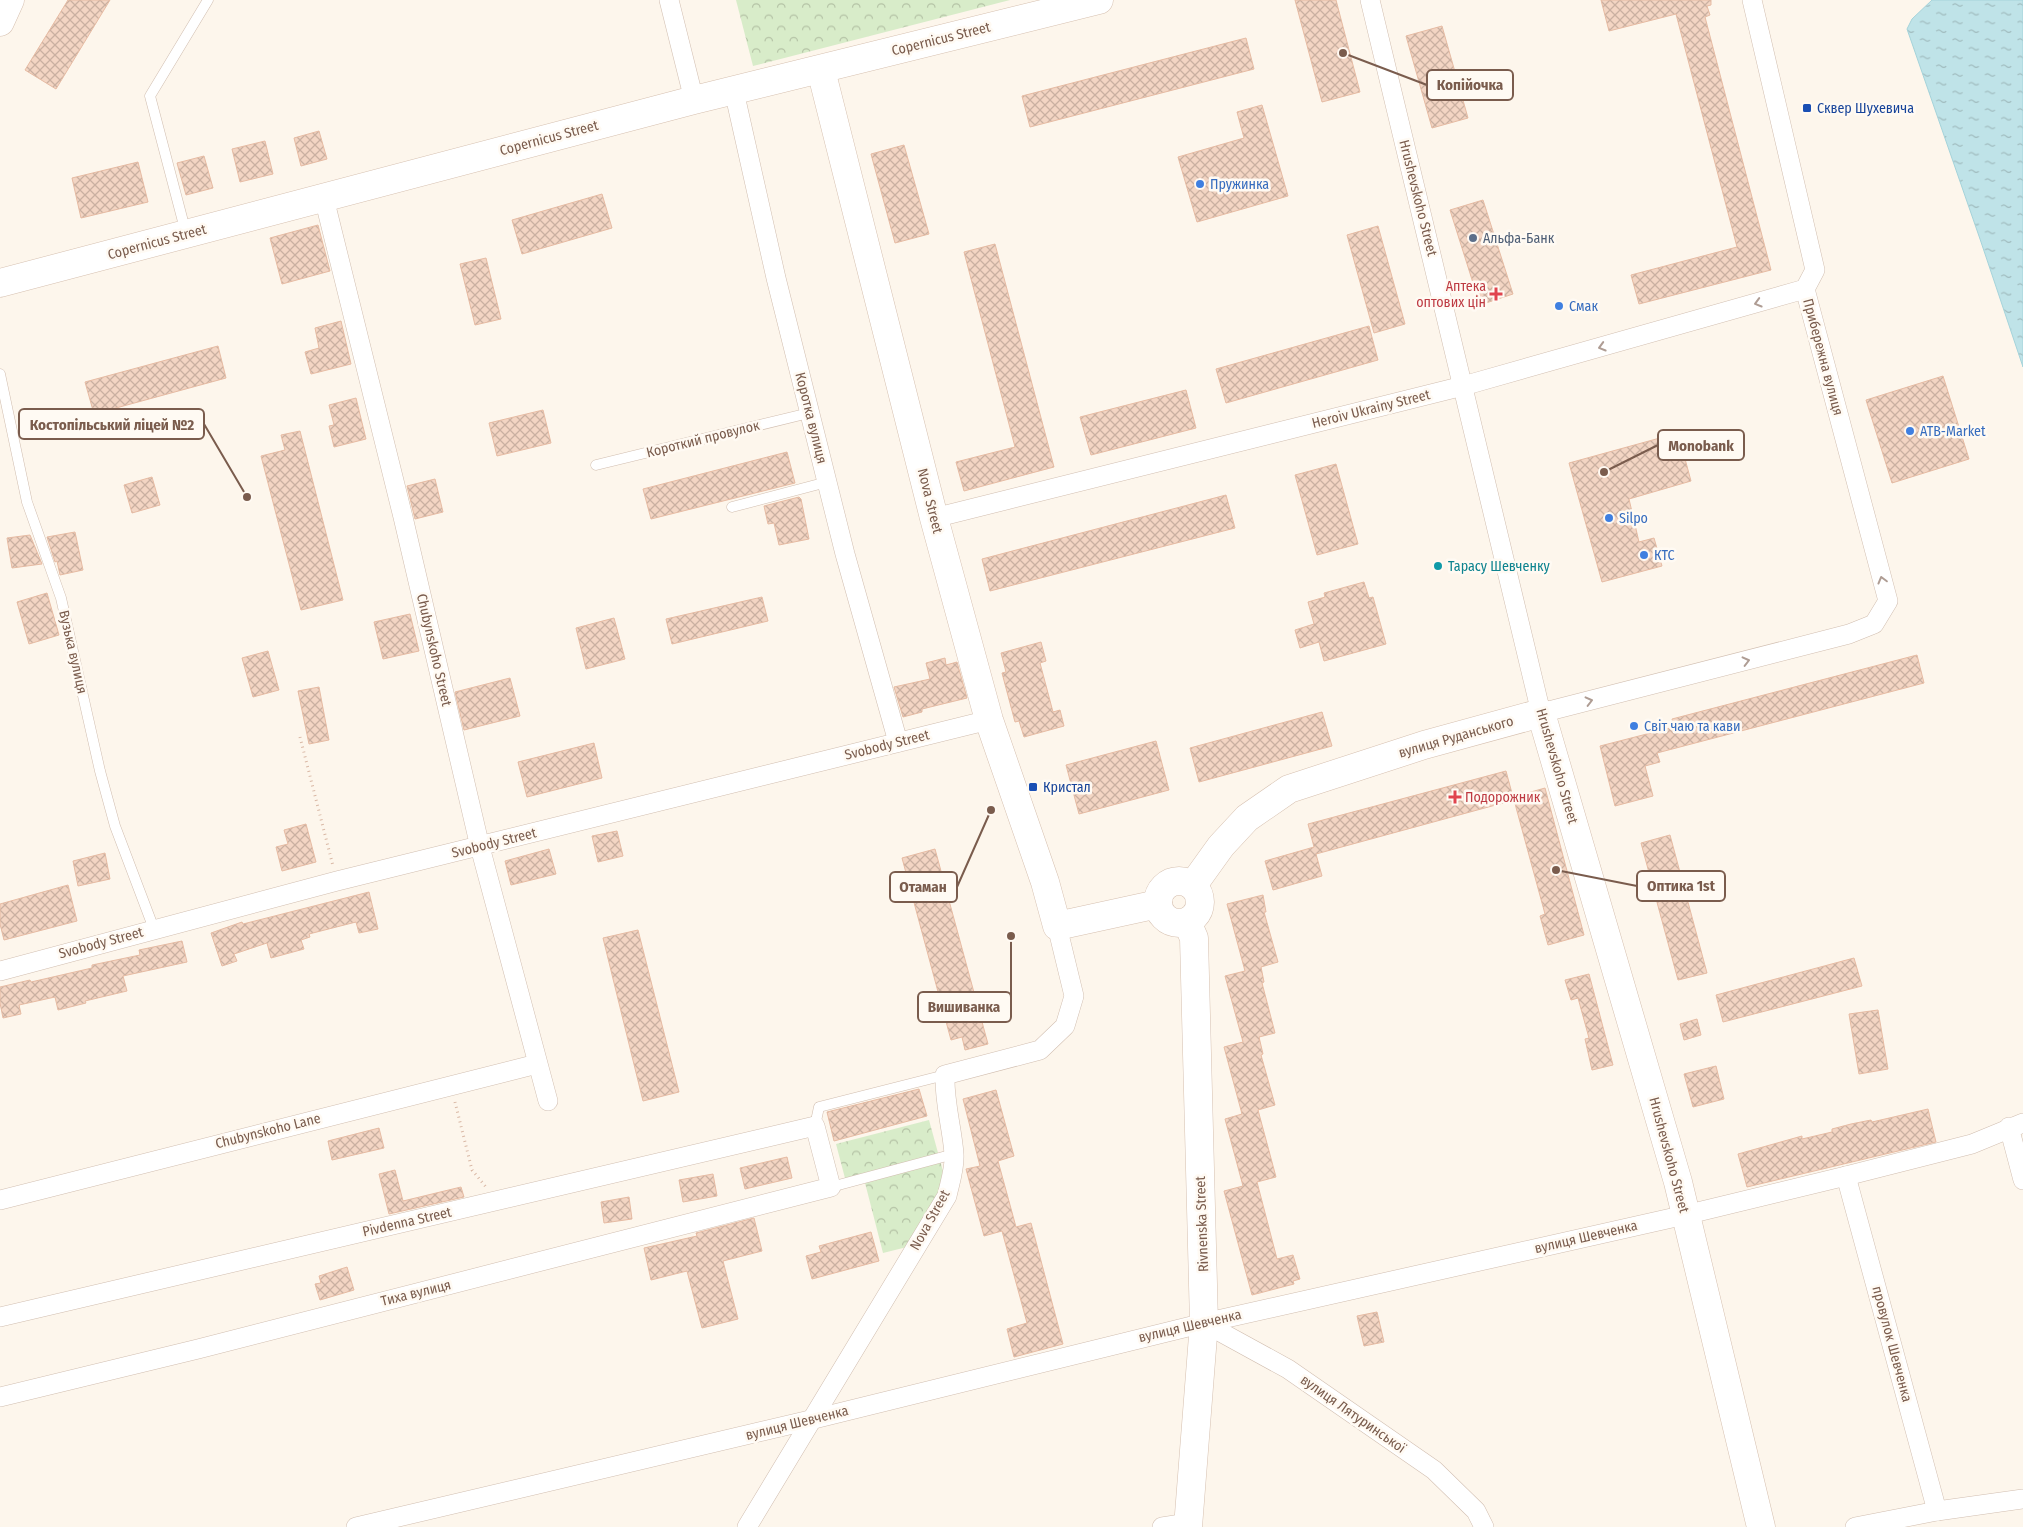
<svg xmlns="http://www.w3.org/2000/svg" width="2023" height="1527" viewBox="0 0 2023 1527" font-family="'Fira Sans Condensed',sans-serif">
<style>
.park{fill:url(#park-crowns)}
.water{fill:url(#water-ripples);stroke:#a5d3da}
.building{fill:url(#building-cross-hatch);stroke:#e6bba3}
.lines{fill:none;stroke-linecap:round;stroke-linejoin:round}
.lane-casing{stroke:#d1beb0;stroke-width:11}
.street-casing{stroke:#d1beb0;stroke-width:20}
.secondary-casing{stroke:#d6c0b0;stroke-width:29}
.path{stroke:#d9b8a5;stroke-width:3;stroke-dasharray:1 4;stroke-linecap:butt}
.lane{stroke:#fff;stroke-width:10}
.street{stroke:#fff;stroke-width:19}
.secondary{stroke:#fff;stroke-width:28}
.oneway{stroke:#af9d94}
.transit-dot{fill:#1a4fb4;stroke:#fffaf3;stroke-width:2}
.shop-dot{fill:#3f7fe0;stroke:#fffaf3;stroke-width:2}
.service-dot{fill:#5c6f8a;stroke:#fffaf3;stroke-width:2}
.health-dot{fill:#e0444e;stroke:#fffaf3;stroke-width:2}
.culture-dot{fill:#0f9aa8;stroke:#fffaf3;stroke-width:2}
.labels{text-anchor:middle;dominant-baseline:central;stroke-width:5;stroke-linejoin:round;paint-order:stroke}
.street-label{font-size:14px;fill:#7a5c4d;stroke:#fffaf3}
.transit-label{font-size:14px;fill:#164399;stroke:#fffaf3;text-anchor:start}
.shop-label{font-size:14px;fill:#366cbe;stroke:#fffaf3;text-anchor:start}
.service-label{font-size:14px;fill:#4e5e75;stroke:#fffaf3;text-anchor:start}
.health-label{font-size:14px;fill:#be3a42;stroke:#fffaf3;text-anchor:end}
.culture-label{font-size:14px;fill:#0d838f;stroke:#fffaf3;text-anchor:start}
.leader{fill:none;stroke:#7a5c4d;stroke-width:2}
.callout-dot{fill:#7a5c4d;stroke:#fffaf3;stroke-width:2}
.callout{fill:#fffaf3;stroke:#7a5c4d;stroke-width:2}
.callout-label{font-size:15px;text-anchor:middle;font-weight:bold;fill:#7a5c4d}
</style>
<defs>
<pattern id="park-crowns" width="20" height="18" patternUnits="userSpaceOnUse" patternTransform="scale(1.25)"><rect width="20" height="18" fill="#d8ecc9"/><path d="M2 6a3 3 0 1 1 6 0M12 15a3 3 0 1 1 6 0" fill="none" stroke="#b4c2a5"/></pattern>
<pattern id="water-ripples" width="26" height="14" patternUnits="userSpaceOnUse" patternTransform="scale(1.25)"><rect width="26" height="14" fill="#bfe3e8"/><path d="M2 4q2-2 4 0t4 0M15 11q2-2 4 0t4 0" fill="none" stroke="#a0bbbe"/></pattern>
<pattern id="building-cross-hatch" width="8" height="8" patternUnits="userSpaceOnUse" patternTransform="scale(1.25)"><rect width="8" height="8" fill="#f3d5c3"/><path d="M0 0l8 8M0 8l8-8" fill="none" stroke="#cab0a1"/></pattern>
</defs>
<rect width="100%" height="100%" fill="#fdf6ec"/>
<g class="park">
<polygon points="736,0 1010,0 753,66"/>
<polygon points="929,1120 943,1171 938,1196 907,1247 883,1253 864,1179 846,1182 836,1144"/>
</g>
<polygon class="water" points="1932,0 2023,0 2023,367 1980,239 1907,29 1912,19"/>
<g class="building">
<polygon points="68,0 110,0 56,89 25,70"/>
<polygon points="1295,0 1336,0 1360,92 1322,102"/>
<polygon points="1601,0 1711,0 1711,5 1707,6 1710,15 1705,17 1771,270 1639,304 1631,275 1737,247 1676,14 1609,31"/>
<polygon points="1442,26 1468,118 1432,128 1406,36"/>
<polygon points="1246,38 1254,69 1030,127 1022,96"/>
<polygon points="1262,105 1288,196 1197,222 1178,157 1244,138 1237,112"/>
<polygon points="319,131 327,159 301,166 294,138"/>
<polygon points="265,141 273,174 240,182 232,149"/>
<polygon points="904,145 929,234 895,243 871,154"/>
<polygon points="204,156 213,188 186,195 177,163"/>
<polygon points="138,162 148,202 81,218 72,178"/>
<polygon points="602,194 612,228 522,254 512,220"/>
<polygon points="1483,200 1513,294 1480,305 1450,210"/>
<polygon points="318,225 330,271 282,284 270,238"/>
<polygon points="1378,226 1405,324 1374,333 1347,235"/>
<polygon points="995,244 1054,467 964,491 956,462 1015,447 964,252"/>
<polygon points="486,258 501,319 475,325 460,264"/>
<polygon points="341,321 351,364 311,374 305,352 319,348 315,328"/>
<polygon points="1369,326 1378,360 1226,403 1216,369"/>
<polygon points="218,346 226,378 94,414 85,382"/>
<polygon points="1943,376 1969,459 1892,483 1866,400"/>
<polygon points="1186,390 1196,428 1091,455 1080,417"/>
<polygon points="356,398 366,439 334,447 329,426 334,425 329,405"/>
<polygon points="543,410 551,443 497,456 489,423"/>
<polygon points="300,431 343,600 301,610 261,456 285,450 281,435"/>
<polygon points="1678,433 1691,481 1629,499 1639,542 1654,538 1662,566 1602,582 1569,463"/>
<polygon points="787,452 795,483 651,519 643,489"/>
<polygon points="1336,464 1358,544 1317,555 1295,475"/>
<polygon points="152,477 160,505 132,513 124,485"/>
<polygon points="435,479 443,512 415,519 407,486"/>
<polygon points="1226,495 1235,528 990,591 982,559"/>
<polygon points="799,497 801,499 809,539 779,545 774,523 768,524 764,506"/>
<polygon points="75,532 83,570 60,575 57,561 55,562 47,537"/>
<polygon points="30,535 42,564 12,568 7,538"/>
<polygon points="1364,582 1369,598 1373,597 1386,644 1324,661 1319,642 1300,648 1295,630 1314,624 1308,602 1325,597 1324,593"/>
<polygon points="47,593 59,635 29,644 17,602"/>
<polygon points="762,597 768,621 672,644 666,619"/>
<polygon points="410,614 419,651 383,659 374,622"/>
<polygon points="614,618 625,659 586,669 576,628"/>
<polygon points="1041,642 1046,661 1040,663 1053,712 1060,710 1064,726 1024,737 1019,721 1015,722 1002,673 1006,672 1001,653"/>
<polygon points="268,651 279,690 253,697 242,658"/>
<polygon points="1917,655 1924,683 1657,753 1660,762 1645,766 1653,796 1615,806 1600,746 1674,727 1672,719"/>
<polygon points="945,658 946,665 957,662 967,698 922,709 922,712 903,717 894,687 930,679 926,663"/>
<polygon points="510,678 520,716 464,730 455,692"/>
<polygon points="319,687 329,740 309,744 298,691"/>
<polygon points="1322,712 1332,746 1199,782 1190,748"/>
<polygon points="1156,741 1169,790 1079,814 1066,765"/>
<polygon points="594,743 602,778 527,797 518,762"/>
<polygon points="1506,771 1513,797 1545,788 1584,935 1548,945 1540,916 1545,914 1514,800 1316,854 1322,876 1273,890 1265,861 1314,847 1308,824"/>
<polygon points="306,824 316,862 282,871 276,847 288,844 284,830"/>
<polygon points="617,831 623,856 598,862 592,836"/>
<polygon points="1670,835 1707,973 1678,980 1641,843"/>
<polygon points="549,849 556,874 511,885 505,861"/>
<polygon points="935,849 988,1044 965,1050 962,1037 951,1040 902,858"/>
<polygon points="105,853 110,879 78,886 73,861"/>
<polygon points="68,885 77,921 4,940 0,924 0,904"/>
<polygon points="369,892 378,929 359,933 356,922 309,934 310,937 301,940 304,949 271,958 267,943 234,954 237,961 222,966 211,933 242,922 243,924"/>
<polygon points="1263,895 1266,912 1264,912 1278,962 1261,967 1264,982 1262,983 1275,1033 1259,1037 1263,1054 1261,1055 1275,1105 1258,1110 1276,1177 1257,1182 1277,1259 1293,1255 1300,1279 1293,1281 1294,1284 1252,1295 1224,1191 1243,1186 1225,1119 1242,1114 1224,1047 1243,1042 1225,976 1245,971 1227,904"/>
<polygon points="638,930 679,1092 643,1101 603,938"/>
<polygon points="182,941 187,962 123,976 127,991 85,1001 86,1003 58,1010 55,997 19,1005 21,1014 3,1018 0,1003 0,987 30,980 31,982 92,968 92,965 140,955 139,950"/>
<polygon points="1854,958 1862,986 1723,1022 1716,995"/>
<polygon points="1589,974 1613,1065 1592,1070 1585,1039 1589,1038 1578,998 1571,1000 1565,980"/>
<polygon points="1878,1010 1888,1069 1859,1074 1849,1014"/>
<polygon points="1697,1019 1701,1035 1684,1040 1680,1024"/>
<polygon points="1716,1066 1724,1099 1693,1107 1684,1074"/>
<polygon points="919,1089 927,1116 834,1141 827,1112"/>
<polygon points="996,1090 1014,1156 998,1161 1016,1227 1031,1223 1063,1344 1014,1357 1007,1329 1027,1323 1002,1231 984,1236 966,1169 980,1166 963,1099"/>
<polygon points="1928,1109 1936,1142 1747,1187 1738,1154 1802,1136 1802,1139 1832,1132 1832,1129 1851,1124 1871,1120 1872,1122"/>
<polygon points="379,1128 384,1148 332,1160 328,1141"/>
<polygon points="787,1157 792,1178 745,1189 740,1168"/>
<polygon points="395,1170 403,1201 461,1187 464,1197 389,1214 379,1174"/>
<polygon points="713,1174 717,1196 683,1202 679,1180"/>
<polygon points="629,1197 632,1219 604,1223 601,1202"/>
<polygon points="754,1218 762,1251 723,1261 738,1319 702,1328 687,1271 651,1280 644,1248 697,1236 696,1233"/>
<polygon points="871,1232 879,1261 812,1279 806,1256 821,1252 819,1246"/>
<polygon points="347,1267 354,1290 320,1300 315,1284 321,1283 319,1276"/>
<polygon points="1377,1312 1384,1342 1364,1346 1357,1316"/>
</g>
<g class="lines">
<defs>
<g id="lane">
<polyline points="186,233 150,96 208,0"/>
<polyline points="0,374 27,502 61,598 100,771 115,826 154,929"/>
<polyline points="596,465 809,413"/>
<polyline points="732,507 827,482"/>
<polyline points="815,1126 819,1107 945,1075"/>
<polyline points="831,1187 954,1154"/>
</g>
<g id="street">
<polyline points="669,0 694,100"/>
<polyline points="1370,0 1541,713 1849,634 1874,624 1888,601 1805,289 1815,270 1752,0"/>
<polyline points="734,91 776,278 845,554 898,742"/>
<polyline points="324,198 403,517 480,847 548,1101"/>
<polyline points="934,518 1463,386 1805,289"/>
<polyline points="0,971 337,881 989,720"/>
<polyline points="2009,1127 2023,1180"/>
<polyline points="1846,1176 1937,1511"/>
<polyline points="0,1200 537,1064"/>
<polyline points="0,1317 815,1126 831,1187 198,1349 0,1397"/>
<polyline points="1204,1323 1288,1369 1434,1470 1476,1511 1484,1527"/>
<polyline points="356,1527 810,1420 1204,1323 1685,1215 1846,1176 1972,1144 2023,1123"/>
<path d="M747,1527L947,1196C950,1182 955,1168 954,1154C952,1127 944,1102 945,1075L1040,1050L1065,1026L1074,996L1057,926"/>
<polyline points="1162,1527 1188,1523"/>
<polyline points="1855,1527 1937,1511 2023,1499"/>
</g>
<g id="secondary">
<polyline points="0,22 10,0"/>
<polyline points="821,70 934,518 989,720 1045,882 1057,926 1158,904"/>
<polyline points="0,283 694,100 1099,0"/>
<circle cx="1179" cy="902" r="21"/>
<polyline points="1193,885 1221,846 1247,818 1289,789 1424,745 1541,713 1678,1182 1761,1527"/>
<polyline points="1187,922 1194,938 1204,1323 1188,1527"/>
</g>
</defs>
<use href="#lane" class="lane-casing"/>
<use href="#street" class="street-casing"/>
<use href="#secondary" class="secondary-casing"/>
<g class="path">
<polyline points="300,737 333,866"/>
<polyline points="455,1102 472,1170 486,1187"/>
</g>
<use href="#lane" class="lane"/>
<use href="#street" class="street"/>
<use href="#secondary" class="secondary"/>
</g>
<defs><path id="oneway-chevron" d="M-2-3.5L2.5 0L-2 3.5" fill="none" stroke-width="1.6" stroke-linecap="round" stroke-linejoin="round" transform="scale(1.25)"/></defs>
<g class="oneway">
<use href="#oneway-chevron" transform="translate(1758 303) rotate(164)"/>
<use href="#oneway-chevron" transform="translate(1602 347) rotate(164)"/>
<use href="#oneway-chevron" transform="translate(1882 580) rotate(-105)"/>
<use href="#oneway-chevron" transform="translate(1746 661) rotate(-14)"/>
<use href="#oneway-chevron" transform="translate(1589 701) rotate(-14)"/>
</g>
<g class="transit-dot">
<rect x="1802" y="103" width="10" height="10" rx="2.5"/>
<rect x="1028" y="782" width="10" height="10" rx="2.5"/>
</g>
<g class="shop-dot">
<circle cx="1200" cy="184" r="5"/>
<circle cx="1559" cy="306" r="5"/>
<circle cx="1910" cy="431" r="5"/>
<circle cx="1609" cy="518" r="5"/>
<circle cx="1644" cy="555" r="5"/>
<circle cx="1634" cy="726" r="5"/>
</g>
<circle class="service-dot" cx="1473" cy="238" r="5"/>
<g class="health-dot">
<path d="M1493.5 286.5h5v5h5v5h-5v5h-5v-5h-5v-5h5z"/>
<path d="M1452.5 789.5h5v5h5v5h-5v5h-5v-5h-5v-5h5z"/>
</g>
<circle class="culture-dot" cx="1438" cy="566" r="5"/>
<g class="labels">
<g class="street-label">
<text transform="translate(941 39) rotate(-14)">Copernicus Street</text>
<text transform="translate(549 138) rotate(-15)">Copernicus Street</text>
<text transform="translate(1418 198) rotate(76)">Hrushevskoho Street</text>
<text transform="translate(157 242) rotate(-15)">Copernicus Street</text>
<text transform="translate(1823 357) rotate(75)">Прибережна вулиця</text>
<text transform="translate(1371 409) rotate(-14)">Heroiv Ukrainy Street</text>
<text transform="translate(811 418) rotate(76)">Коротка вулиця</text>
<text transform="translate(703 439) rotate(-14)">Короткий провулок</text>
<text transform="translate(930 501) rotate(76)">Nova Street</text>
<text transform="translate(434 650) rotate(77)">Chubynskoho Street</text>
<text transform="translate(73 652) rotate(77)">Вузька вулиця</text>
<text transform="translate(1456 737) rotate(-16)">вулиця Руданського</text>
<text transform="translate(887 745) rotate(-14)">Svobody Street</text>
<text transform="translate(1557 766) rotate(74)">Hrushevskoho Street</text>
<text transform="translate(494 843) rotate(-14)">Svobody Street</text>
<text transform="translate(101 943) rotate(-15)">Svobody Street</text>
<text transform="translate(268 1131) rotate(-14)">Chubynskoho Lane</text>
<text transform="translate(1669 1155) rotate(75)">Hrushevskoho Street</text>
<text transform="translate(930 1220) rotate(-61)">Nova Street</text>
<text transform="translate(407 1222) rotate(-13)">Pivdenna Street</text>
<text transform="translate(1202 1224) rotate(-92)">Rivnenska Street</text>
<text transform="translate(1586 1237) rotate(-13)">вулиця Шевченка</text>
<text transform="translate(416 1293) rotate(-14)">Тиха вулиця</text>
<text transform="translate(1190 1326) rotate(-13)">вулиця Шевченка</text>
<text transform="translate(1892 1344) rotate(75)">провулок Шевченка</text>
<text transform="translate(1353 1414) rotate(35)">вулиця Лятуринської</text>
<text transform="translate(797 1423) rotate(-14)">вулиця Шевченка</text>
</g>
<g class="transit-label">
<text x="1817" y="108">Сквер Шухевича</text>
<text x="1043" y="787">Кристал</text>
</g>
<g class="shop-label">
<text x="1210" y="184">Пружинка</text>
<text x="1569" y="306">Смак</text>
<text x="1920" y="431">ATB-Market</text>
<text x="1619" y="518">Silpo</text>
<text x="1654" y="555">КТС</text>
<text x="1644" y="726">Світ чаю та кави</text>
</g>
<g class="service-label">
<text x="1483" y="238">Альфа-Банк</text>
</g>
<g class="health-label">
<text x="1486" y="286">Аптека<tspan x="1486" dy="16">оптових цін</tspan></text>
<text x="1465" y="797" text-anchor="start">Подорожник</text>
</g>
<g class="culture-label">
<text x="1448" y="566">Тарасу Шевченку</text>
</g>
</g>
<path class="leader" d="M1343 53L1427 85M247 497L204 424M1604 472L1658 445M1556 870L1637 886M991 810L957 887M1011 936L1011 1007"/>
<g class="callout-dot">
<circle cx="1343" cy="53" r="5"/>
<circle cx="247" cy="497" r="5"/>
<circle cx="1604" cy="472" r="5"/>
<circle cx="1556" cy="870" r="5"/>
<circle cx="991" cy="810" r="5"/>
<circle cx="1011" cy="936" r="5"/>
</g>
<g class="callout">
<rect x="1427" y="70" width="86" height="30" rx="5"/>
<rect x="19" y="409" width="185" height="30" rx="5"/>
<rect x="1658" y="430" width="86" height="30" rx="5"/>
<rect x="1637" y="871" width="88" height="30" rx="5"/>
<rect x="890" y="872" width="67" height="30" rx="5"/>
<rect x="918" y="992" width="93" height="30" rx="5"/>
</g>
<g class="callout-label">
<text x="1470" y="90">Копійочка</text>
<text x="112" y="430">Костопільський ліцей №2</text>
<text x="1701" y="451">Monobank</text>
<text x="1681" y="891">Оптика 1st</text>
<text x="923" y="892">Отаман</text>
<text x="964" y="1012">Вишиванка</text>
</g>
</svg>
